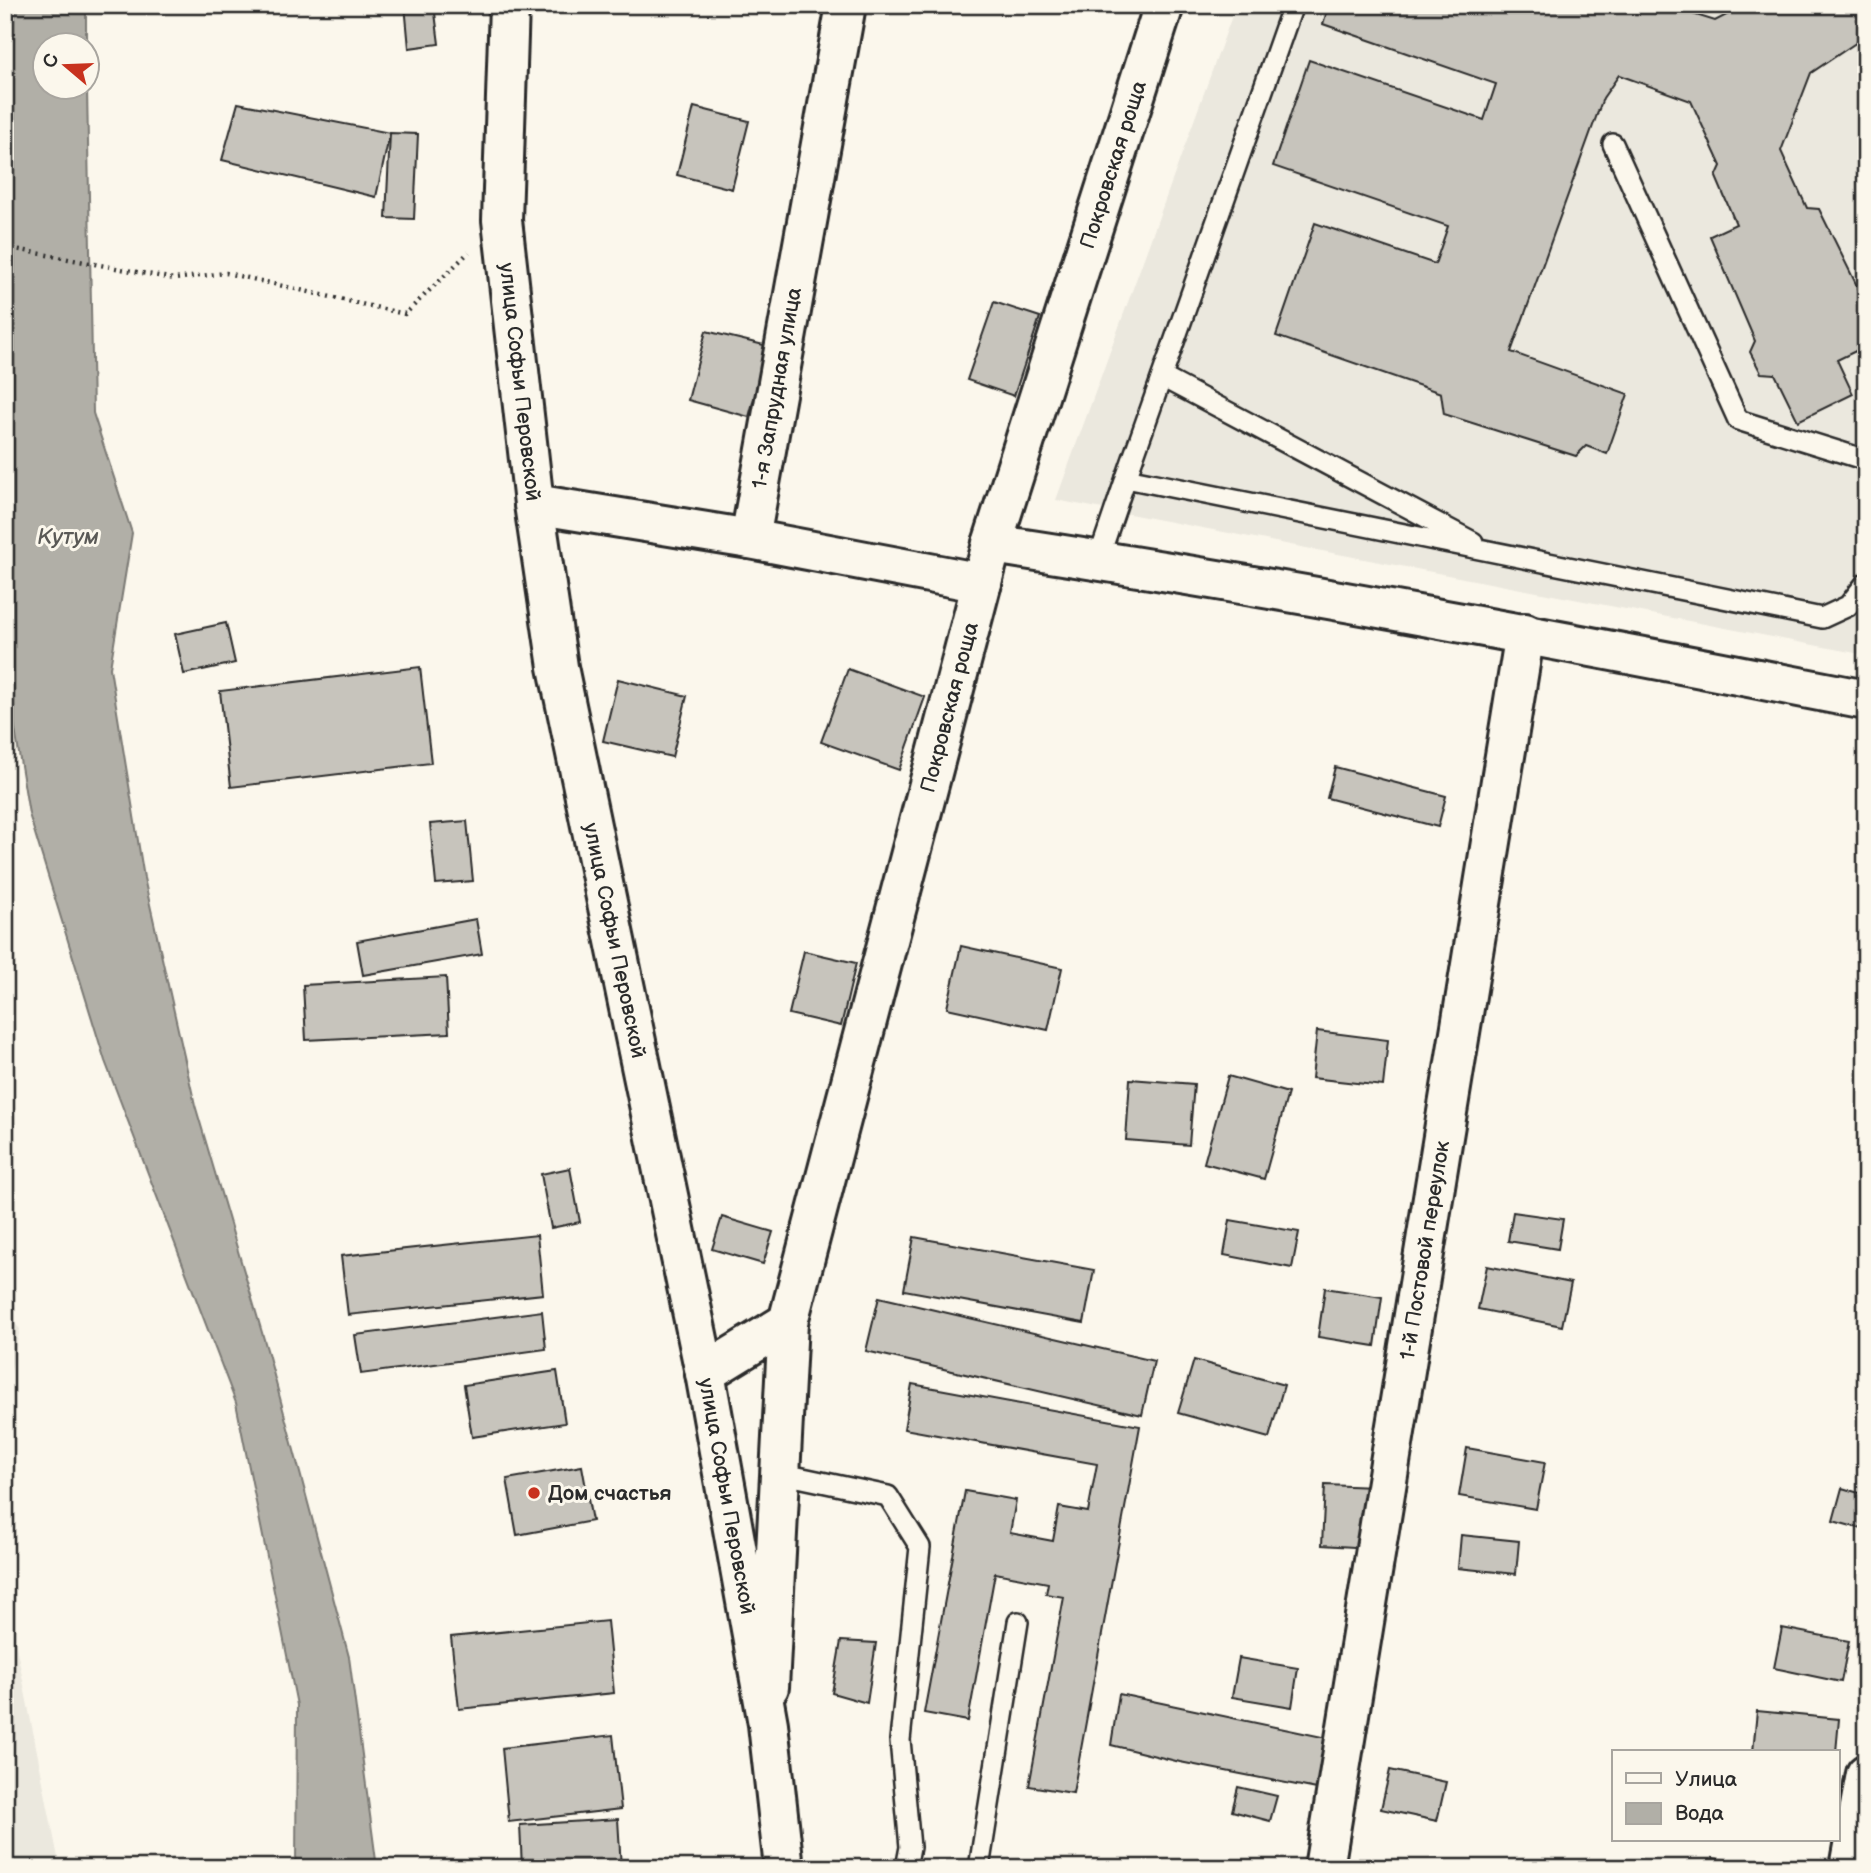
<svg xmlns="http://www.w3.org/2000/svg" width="1871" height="1873" viewBox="0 0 1871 1873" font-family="'Balsamiq Sans',sans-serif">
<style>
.built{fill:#ebe8de}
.water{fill:#b1afa7;stroke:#7b7a75;stroke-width:2}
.building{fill:#c7c4bc;stroke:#2b2b2b;stroke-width:2}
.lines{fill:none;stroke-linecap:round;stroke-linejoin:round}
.lane-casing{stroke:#2b2b2b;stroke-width:24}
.street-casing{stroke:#2b2b2b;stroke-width:44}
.secondary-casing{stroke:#2b2b2b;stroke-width:44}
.path{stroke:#2b2b2b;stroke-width:4.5;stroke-dasharray:2 5;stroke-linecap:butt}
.lane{stroke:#fbf7ec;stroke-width:19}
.street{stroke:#fbf7ec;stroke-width:38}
.secondary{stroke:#fbf7ec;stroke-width:38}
.poi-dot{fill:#c8321e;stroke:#fbf7ec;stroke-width:2.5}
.labels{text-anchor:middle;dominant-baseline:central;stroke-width:6;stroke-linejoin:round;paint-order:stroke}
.street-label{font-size:21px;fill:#2b2b2b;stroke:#fbf7ec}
.poi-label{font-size:21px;font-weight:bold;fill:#2b2b2b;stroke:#fbf7ec;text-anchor:start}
.water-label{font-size:23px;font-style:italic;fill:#5a5956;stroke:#fbf7ec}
</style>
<rect width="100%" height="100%" fill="#fbf7ec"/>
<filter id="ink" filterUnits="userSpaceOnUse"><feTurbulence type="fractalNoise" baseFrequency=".0143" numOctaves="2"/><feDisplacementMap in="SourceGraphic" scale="14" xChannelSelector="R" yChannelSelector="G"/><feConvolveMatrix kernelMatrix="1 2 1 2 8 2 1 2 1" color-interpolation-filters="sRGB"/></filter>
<g filter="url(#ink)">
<g class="built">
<polygon points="1236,5 1866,5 1866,655 1056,500"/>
<polygon points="5,1313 20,1329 5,1398"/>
<polygon points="5,1590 60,1868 5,1868"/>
</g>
<polygon class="water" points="5,5 86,5 86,45 46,46 46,88 87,88 93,413 132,533 110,668 144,878 195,1105 268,1353 349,1657 377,1868 296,1868 297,1705 236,1403 105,1061 29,814 5,669"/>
<g class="building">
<polygon points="405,5 434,5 439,44 409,48"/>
<polygon points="1329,5 1664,5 1715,21 1746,5 1866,5 1866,36 1811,73 1781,151 1807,208 1819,209 1866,304 1866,346 1837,360 1853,394 1798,421 1775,374 1761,373 1750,352 1755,341 1710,236 1736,224 1716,177 1721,166 1691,101 1619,75 1603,98 1511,352 1628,394 1607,454 1586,446 1576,456 1444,414 1441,393 1276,336 1315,223 1435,264 1448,226 1273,166 1309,60 1484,120 1496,84 1323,24"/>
<polygon points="238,103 390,133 376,197 222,160"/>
<polygon points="694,107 749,121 732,189 677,175"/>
<polygon points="390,133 418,134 414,219 386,218"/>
<polygon points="994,302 1040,317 1014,396 967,380"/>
<polygon points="706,331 768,346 749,417 688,400"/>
<polygon points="226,623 235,663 184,674 175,634"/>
<polygon points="420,667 431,763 231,787 220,691"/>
<polygon points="848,669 925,697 899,770 821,742"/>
<polygon points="618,679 687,696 672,757 603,741"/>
<polygon points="1335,767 1446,796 1438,827 1327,798"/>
<polygon points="467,821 473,881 436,884 430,824"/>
<polygon points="476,919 482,954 363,975 357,941"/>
<polygon points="961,946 1062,968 1048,1030 947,1008"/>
<polygon points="804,951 856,963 841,1026 789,1014"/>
<polygon points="446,977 449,1033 306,1040 303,985"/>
<polygon points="1317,1031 1388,1040 1383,1086 1312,1078"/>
<polygon points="1228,1076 1288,1093 1264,1179 1204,1163"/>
<polygon points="1130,1079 1194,1084 1189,1145 1126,1140"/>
<polygon points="570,1168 580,1222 551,1228 541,1174"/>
<polygon points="1513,1212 1563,1219 1558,1249 1508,1241"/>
<polygon points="722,1217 773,1232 763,1264 712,1249"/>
<polygon points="1230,1220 1299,1232 1292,1268 1224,1255"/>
<polygon points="537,1235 543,1294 348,1315 341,1256"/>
<polygon points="914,1237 1094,1270 1084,1323 904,1290"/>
<polygon points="1487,1266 1571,1283 1562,1326 1478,1309"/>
<polygon points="1325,1288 1382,1297 1375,1346 1318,1337"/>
<polygon points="879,1297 1154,1361 1142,1415 866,1351"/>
<polygon points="542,1311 546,1349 361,1374 355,1335"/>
<polygon points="1194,1360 1284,1385 1269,1438 1178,1413"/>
<polygon points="557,1371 565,1423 472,1437 464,1385"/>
<polygon points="912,1384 1140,1426 1073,1793 1029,1786 1064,1597 1046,1594 1048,1583 995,1573 968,1721 924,1713 965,1491 1016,1500 1010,1533 1053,1541 1059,1507 1088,1512 1097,1464 904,1429"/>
<polygon points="1467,1448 1545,1462 1536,1509 1459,1496"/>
<polygon points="582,1466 592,1521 517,1535 507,1479"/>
<polygon points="1325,1485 1374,1487 1370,1548 1322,1545"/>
<polygon points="1842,1488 1866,1495 1866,1530 1833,1521"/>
<polygon points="1461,1535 1519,1541 1516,1574 1458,1568"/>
<polygon points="607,1621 614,1693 459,1709 451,1637"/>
<polygon points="1782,1628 1849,1641 1841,1682 1774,1668"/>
<polygon points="841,1641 876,1643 867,1703 832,1693"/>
<polygon points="1239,1658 1298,1668 1292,1707 1232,1697"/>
<polygon points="1119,1694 1327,1738 1322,1790 1180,1762 1111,1745"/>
<polygon points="1757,1711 1839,1719 1836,1752 1753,1752"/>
<polygon points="613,1735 621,1809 509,1822 502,1748"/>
<polygon points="1390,1770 1446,1782 1437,1821 1381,1809"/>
<polygon points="1238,1787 1277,1796 1270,1821 1232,1811"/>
<polygon points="618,1819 621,1868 522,1868 520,1825"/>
<polygon points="1713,1858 1775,1868 1711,1868"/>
</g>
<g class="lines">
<defs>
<g id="lane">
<polyline points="1613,144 1738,420 1866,460"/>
<polyline points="1162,377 1473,542"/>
<polyline points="1126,478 1293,5"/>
<polyline points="1098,560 1126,478 1822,618 1848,606 1866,583"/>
<polyline points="779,1473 888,1496 920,1547 900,1740 910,1847 906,1868"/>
<polyline points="979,1868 1018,1622"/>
</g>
<g id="street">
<polyline points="846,5 750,539 982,583"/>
<polyline points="534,504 750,539"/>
<path d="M992,544C1285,588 1575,643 1866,700"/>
<path id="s1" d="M705,1373L788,1322L992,544L1164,5"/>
<polyline points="769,1687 788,1322"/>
<path id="s2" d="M1324,1868L1525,633"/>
<polyline points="1849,1868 1866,1774"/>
</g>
<g id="secondary">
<path id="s3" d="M509,5L502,220L534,504L558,667L705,1373L768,1724L784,1868"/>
</g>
</defs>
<use href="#lane" class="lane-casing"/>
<use href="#street" class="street-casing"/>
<use href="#secondary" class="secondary-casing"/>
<polyline class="path" points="5,247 174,279 226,273 405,314 469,252"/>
<use href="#lane" class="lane"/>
<use href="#street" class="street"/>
<use href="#secondary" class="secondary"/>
</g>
</g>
<circle class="poi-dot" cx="534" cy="1493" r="7"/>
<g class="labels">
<g class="street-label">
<text stroke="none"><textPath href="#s1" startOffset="1300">Покровская роща</textPath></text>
<text stroke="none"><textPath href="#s3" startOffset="378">улица Софьи Перовской</textPath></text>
<text transform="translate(777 388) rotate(-80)">1-я Запрудная улица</text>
<text stroke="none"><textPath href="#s1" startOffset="733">Покровская роща</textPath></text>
<text stroke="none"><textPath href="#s3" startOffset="945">улица Софьи Перовской</textPath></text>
<text stroke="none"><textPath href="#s2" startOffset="626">1-й Постовой переулок</textPath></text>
<text stroke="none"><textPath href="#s3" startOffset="1512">улица Софьи Перовской</textPath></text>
</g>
<g class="poi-label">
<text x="548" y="1493">Дом счастья</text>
</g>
<g class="water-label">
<text x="68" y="537">Кутум</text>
</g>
</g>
<rect width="1871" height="1873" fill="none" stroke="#fbf7ec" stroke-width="28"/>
<rect x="14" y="14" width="1843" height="1845" fill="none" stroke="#2b2b2b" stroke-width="2.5" filter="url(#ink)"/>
<rect x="1612" y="1750" width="228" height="91" fill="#fbf7ec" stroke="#a8a59f" stroke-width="2"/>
<rect x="1626" y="1773" width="35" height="10" fill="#fbf7ec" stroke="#a8a59f" stroke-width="2"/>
<text x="1675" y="1786" font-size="21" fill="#2b2b2b">Улица</text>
<rect x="1626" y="1803" width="35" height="21" fill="#b1afa7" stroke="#a8a59f" stroke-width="2"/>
<text x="1675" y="1820" font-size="21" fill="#2b2b2b">Вода</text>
<g transform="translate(66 66) rotate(289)"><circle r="33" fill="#fbf7ec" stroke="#a8a59f" stroke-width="2"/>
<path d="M0-5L12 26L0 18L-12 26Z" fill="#c8321e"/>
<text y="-10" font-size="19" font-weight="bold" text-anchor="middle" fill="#2b2b2b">С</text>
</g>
</svg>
